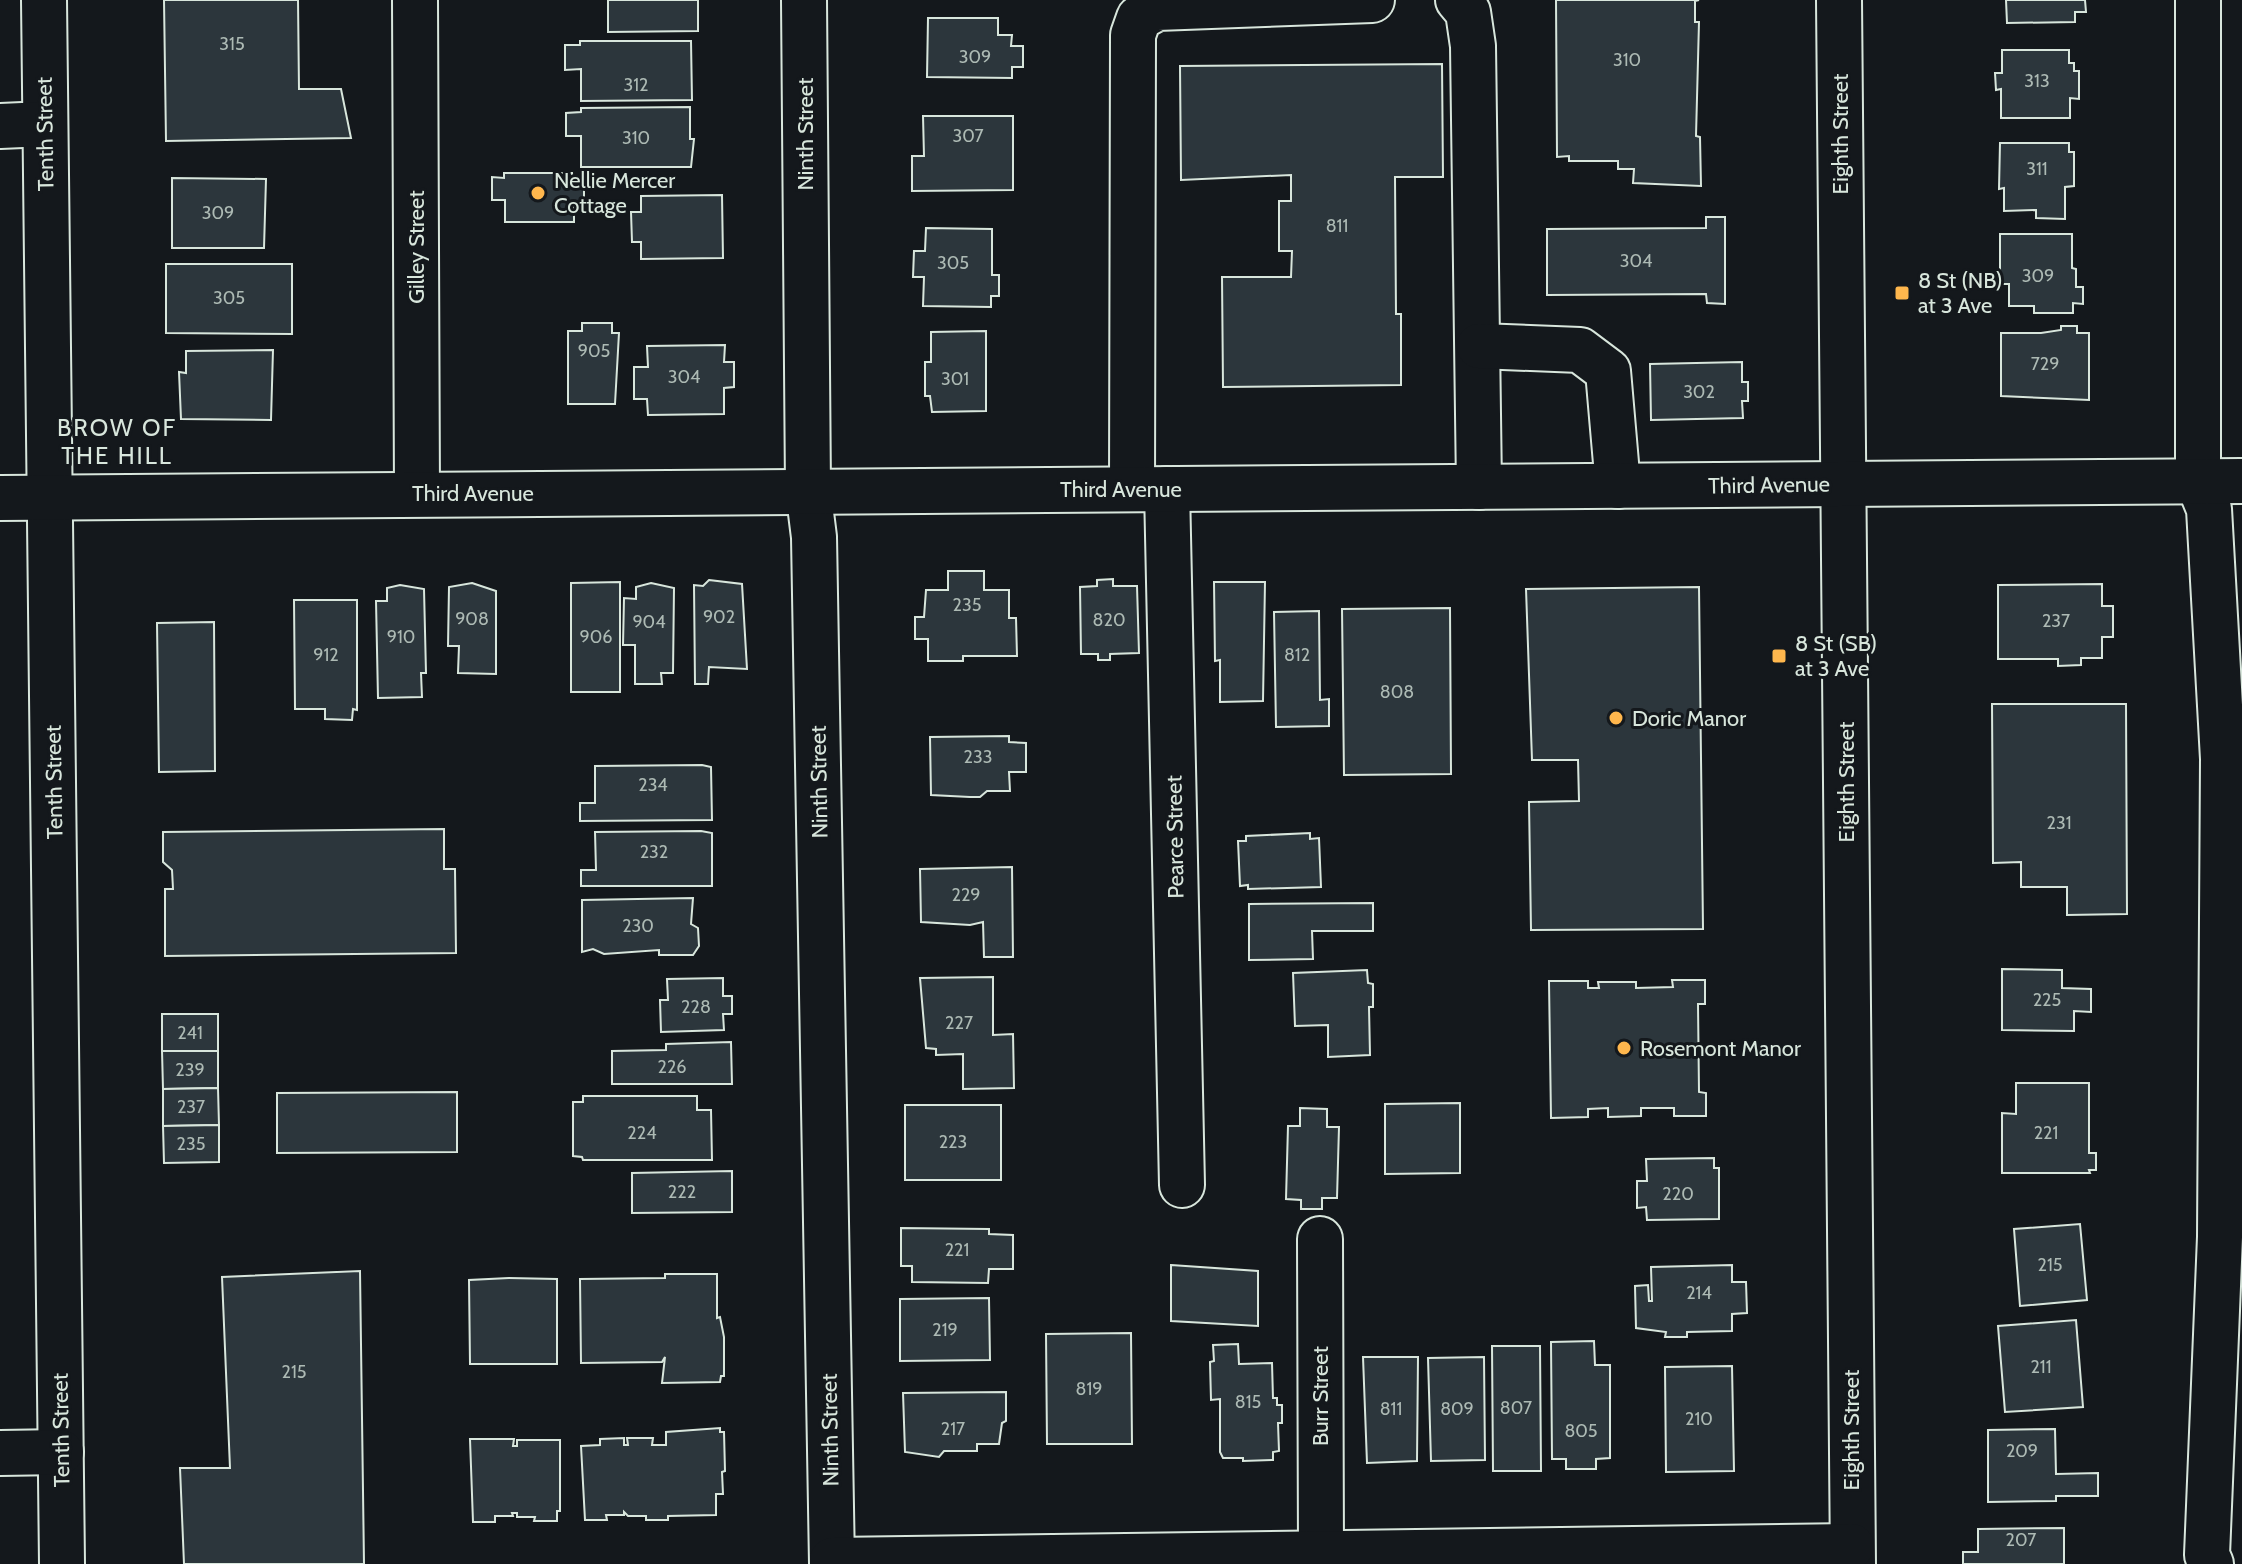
<svg xmlns="http://www.w3.org/2000/svg" width="2242" height="1564" viewBox="0 0 2242 1564" font-family="Cabin,sans-serif">
<style>
.building{fill:#2c363c;stroke:#d8e6dc;stroke-width:2}
.lines{fill:none;stroke-linecap:round;stroke-linejoin:round}
.minor-casing{stroke:#d8e6dc;stroke-width:48}
.minor{stroke:#14181c;stroke-width:44}
.poi-dot{fill:#ffb74d;stroke:#14181c;stroke-width:3}
.labels{text-anchor:middle;dominant-baseline:central;stroke-width:6;stroke-linejoin:round;paint-order:stroke}
.number-label{font-size:18px;fill:#adbab4}
.street-label{font-size:22px;fill:#d8e6dc;stroke:#14181c}
.poi-label{font-size:22px;fill:#d8e6dc;stroke:#14181c;text-anchor:start}
.neighbourhood-label{font-size:24px;letter-spacing:2px;fill:#d8e6dc;stroke:#14181c}
</style>
<rect width="100%" height="100%" fill="#14181c"/>
<g class="building">
<polygon points="164,0 298,0 299,89 341,89 351,138 166,141"/>
<polygon points="608,0 698,0 698,31 608,32"/>
<polygon points="1556,0 1699,0 1695,1 1695,22 1699,22 1696,136 1700,137 1701,186 1633,183 1634,169 1618,169 1618,161 1569,161 1569,156 1557,157"/>
<polygon points="2006,0 2085,0 2086,12 2075,12 2075,22 2007,23"/>
<polygon points="928,18 998,18 998,35 1012,35 1011,46 1023,46 1023,67 1012,67 1012,78 927,77"/>
<polygon points="580,41 691,41 692,100 581,101 581,69 565,70 565,45 580,45"/>
<polygon points="2002,50 2069,50 2069,63 2074,63 2074,71 2079,71 2079,99 2070,98 2070,118 2001,118 2001,89 1996,90 1995,73 2002,73"/>
<polygon points="1442,64 1443,177 1395,177 1396,314 1401,314 1401,385 1223,387 1222,277 1291,277 1292,251 1279,251 1279,201 1291,201 1291,175 1181,180 1180,66"/>
<polygon points="690,107 690,139 694,139 691,167 581,167 581,136 566,136 566,113 581,112 581,108"/>
<polygon points="923,116 1013,116 1013,190 912,191 912,156 924,156"/>
<polygon points="2000,143 2069,143 2069,152 2074,152 2074,186 2065,187 2065,219 2036,218 2036,210 2004,211 2004,188 1999,189"/>
<polygon points="504,173 572,173 573,186 584,186 584,207 574,207 574,222 505,222 505,200 492,200 492,177 504,178"/>
<polygon points="172,178 266,179 264,248 172,248"/>
<polygon points="722,195 723,258 641,259 641,242 632,242 631,212 641,212 641,196"/>
<polygon points="1706,217 1725,217 1725,304 1707,303 1706,294 1547,295 1547,229 1706,228"/>
<polygon points="926,228 992,229 992,275 999,275 999,296 991,296 991,307 923,306 924,277 913,277 914,251 925,251"/>
<polygon points="2000,234 2072,234 2072,268 2076,269 2076,287 2083,287 2083,304 2073,303 2073,313 2034,313 2034,306 2009,306 2009,284 2000,284"/>
<polygon points="166,264 292,264 292,334 166,333"/>
<polygon points="582,323 612,323 612,333 619,333 615,404 568,404 568,331 582,331"/>
<polygon points="2061,326 2077,326 2077,333 2089,333 2089,400 2001,396 2001,333 2041,333 2061,330"/>
<polygon points="986,331 986,411 932,412 930,396 925,396 925,362 931,362 931,332"/>
<polygon points="725,345 724,362 734,362 734,387 724,388 724,414 648,415 647,399 634,399 634,367 648,367 647,346"/>
<polygon points="273,350 271,420 181,419 179,372 186,373 186,351"/>
<polygon points="1742,362 1742,382 1748,382 1748,401 1742,401 1743,418 1651,420 1650,364"/>
<polygon points="948,571 984,571 984,590 1009,590 1009,618 1016,618 1017,656 963,656 963,661 928,661 928,639 915,639 915,617 924,617 926,590 948,590"/>
<polygon points="1113,579 1113,586 1137,586 1139,653 1110,654 1110,660 1098,660 1098,654 1081,654 1080,587 1097,586 1097,580"/>
<polygon points="709,580 742,584 747,669 709,667 708,684 695,684 694,585 703,586"/>
<polygon points="620,582 620,692 571,692 571,583"/>
<polygon points="1214,582 1265,582 1263,701 1220,702 1220,660 1215,661"/>
<polygon points="472,583 496,591 496,674 458,673 459,646 448,646 449,587"/>
<polygon points="651,583 674,588 673,673 661,673 662,684 635,684 635,645 623,645 624,598 636,599 636,587"/>
<polygon points="2102,584 2102,606 2113,606 2113,637 2102,637 2102,658 2081,658 2081,665 2058,666 2058,659 1998,659 1998,585"/>
<polygon points="400,585 424,589 426,673 421,673 422,697 378,698 376,601 387,601 387,588"/>
<polygon points="1699,587 1703,929 1531,930 1529,802 1579,801 1578,760 1532,760 1526,589"/>
<polygon points="294,600 357,600 357,710 353,709 352,720 325,719 325,709 295,709"/>
<polygon points="1450,608 1451,774 1344,775 1342,609"/>
<polygon points="1319,611 1320,700 1329,699 1329,726 1276,727 1274,612"/>
<polygon points="214,622 215,771 159,772 157,623"/>
<polygon points="1992,704 2126,704 2127,914 2067,915 2067,887 2021,887 2021,862 1993,863"/>
<polygon points="1009,736 1009,742 1026,743 1026,772 1009,772 1010,791 987,791 980,797 970,797 931,795 930,737"/>
<polygon points="702,765 711,767 712,820 580,821 580,803 595,803 595,766"/>
<polygon points="444,829 444,869 455,869 456,953 165,956 165,889 173,889 172,870 163,862 163,832"/>
<polygon points="701,831 712,833 712,886 581,886 581,870 596,870 595,832"/>
<polygon points="1310,833 1310,839 1319,838 1321,887 1248,889 1248,885 1240,886 1238,841 1246,841 1246,836"/>
<polygon points="1012,867 1013,957 984,957 983,922 970,925 921,922 920,869"/>
<polygon points="693,898 691,924 698,928 699,946 693,955 659,955 659,950 604,954 593,949 582,952 582,900"/>
<polygon points="1373,903 1373,931 1312,931 1313,959 1249,960 1249,904"/>
<polygon points="2002,969 2062,970 2062,988 2091,989 2091,1012 2074,1011 2074,1031 2002,1030"/>
<polygon points="1367,970 1368,983 1373,984 1373,1007 1369,1007 1370,1055 1328,1057 1328,1025 1295,1026 1293,973"/>
<polygon points="993,977 993,1035 1013,1034 1014,1088 963,1089 963,1054 936,1055 936,1049 926,1048 920,978"/>
<polygon points="723,978 723,996 732,996 732,1014 723,1014 724,1030 661,1032 660,1000 668,1000 667,979"/>
<polygon points="1672,980 1705,980 1705,1004 1698,1004 1699,1092 1706,1093 1706,1116 1674,1116 1674,1108 1641,1108 1641,1116 1608,1117 1608,1108 1588,1109 1588,1117 1551,1118 1549,981 1588,981 1588,988 1599,988 1598,982 1636,982 1636,988 1673,987"/>
<rect x="162" y="1014" width="56" height="37"/>
<polygon points="731,1042 732,1084 612,1084 612,1051 666,1050 666,1044"/>
<polygon points="162,1051 218,1051 218,1088 163,1089"/>
<polygon points="2016,1083 2089,1083 2089,1153 2096,1153 2096,1170 2089,1170 2090,1173 2002,1173 2002,1113 2016,1114"/>
<polygon points="218,1088 219,1125 163,1126 163,1089"/>
<polygon points="457,1092 457,1152 277,1153 277,1093"/>
<polygon points="583,1096 697,1096 697,1110 711,1110 712,1160 583,1160 582,1157 573,1156 573,1102 583,1102"/>
<polygon points="1460,1103 1460,1173 1385,1174 1385,1104"/>
<rect x="905" y="1105" width="96" height="75"/>
<polygon points="1300,1108 1327,1109 1327,1127 1339,1127 1337,1198 1322,1198 1322,1209 1301,1209 1301,1200 1286,1199 1288,1126 1300,1126"/>
<polygon points="219,1125 219,1162 164,1163 163,1126"/>
<polygon points="1714,1158 1714,1168 1719,1168 1719,1219 1647,1220 1646,1207 1637,1208 1637,1181 1647,1181 1646,1159"/>
<polygon points="732,1171 732,1212 632,1213 632,1173"/>
<polygon points="2080,1224 2087,1300 2020,1306 2014,1229"/>
<polygon points="901,1228 989,1229 989,1234 1013,1235 1013,1269 989,1269 988,1283 912,1282 912,1266 901,1266"/>
<polygon points="1171,1265 1258,1271 1258,1326 1171,1321"/>
<polygon points="1732,1265 1732,1282 1746,1282 1747,1313 1732,1314 1732,1331 1687,1332 1687,1337 1665,1337 1666,1332 1636,1328 1635,1286 1648,1285 1649,1301 1652,1301 1651,1267"/>
<polygon points="360,1271 364,1564 184,1564 180,1468 230,1468 222,1277"/>
<polygon points="665,1274 717,1274 717,1318 720,1317 724,1337 724,1376 721,1376 720,1382 662,1383 665,1357 662,1362 581,1363 580,1279 665,1278"/>
<polygon points="509,1278 557,1279 557,1364 470,1364 469,1280"/>
<polygon points="989,1298 990,1360 900,1361 900,1299"/>
<polygon points="2076,1320 2083,1407 2005,1412 1998,1326"/>
<polygon points="1131,1333 1132,1444 1047,1444 1046,1334"/>
<polygon points="1594,1341 1595,1365 1610,1365 1610,1458 1596,1459 1596,1469 1566,1469 1566,1459 1552,1459 1551,1342"/>
<polygon points="1238,1344 1239,1364 1272,1363 1273,1398 1277,1398 1277,1405 1282,1405 1282,1423 1278,1423 1279,1451 1273,1452 1273,1460 1243,1461 1243,1458 1223,1458 1220,1452 1220,1399 1211,1400 1210,1362 1214,1361 1213,1345"/>
<polygon points="1492,1346 1540,1346 1541,1471 1493,1471"/>
<polygon points="1363,1357 1418,1357 1417,1461 1367,1463"/>
<polygon points="1484,1357 1485,1460 1431,1461 1428,1358"/>
<polygon points="1732,1366 1734,1471 1666,1472 1665,1367"/>
<polygon points="1006,1392 1006,1421 1002,1423 999,1444 977,1444 977,1451 944,1451 939,1457 905,1452 903,1393"/>
<polygon points="720,1428 720,1432 724,1432 725,1471 722,1472 723,1494 716,1494 716,1515 668,1516 668,1520 646,1520 646,1516 628,1516 624,1512 624,1515 606,1515 607,1520 585,1520 581,1446 600,1445 600,1439 624,1438 624,1445 628,1445 627,1438 653,1438 652,1445 666,1445 666,1432"/>
<polygon points="2055,1429 2056,1474 2098,1473 2098,1496 2056,1496 2056,1501 1988,1502 1988,1430"/>
<polygon points="470,1439 514,1439 513,1446 517,1446 517,1440 560,1440 560,1511 557,1511 557,1521 534,1521 535,1517 517,1517 517,1513 512,1513 513,1516 495,1516 495,1522 473,1522"/>
<polygon points="2064,1528 2064,1564 1963,1564 1963,1552 1978,1552 1978,1529"/>
</g>
<g class="lines">
<defs>
<g id="minor">
<polyline points="44,0 62,1564"/>
<polyline points="415,0 417,494"/>
<polyline points="804,0 808,489 814,537 832,1564"/>
<polyline points="1458,0 1468,12 1473,46 1479,487"/>
<polyline points="1839,0 1853,1564"/>
<polyline points="2198,0 2198,482 2209,509 2223,759 2220,1237 2207,1555 2211,1564"/>
<polyline points="0,126 45,124"/>
<polyline points="1479,346 1580,350 1608,371 1618,486"/>
<polyline points="1132,489 1133,35 1139,18 1157,8 1372,0"/>
<polyline points="1167,489 1182,1185"/>
<polyline points="0,498 2242,481"/>
<polyline points="1320,1239 1321,1554"/>
<polyline points="0,1453 61,1452"/>
<polyline points="832,1560 1852,1546"/>
</g>
</defs>
<use href="#minor" class="minor-casing"/>
<use href="#minor" class="minor"/>
</g>
<g class="poi-dot">
<circle cx="538" cy="193" r="8"/>
<rect x="1894" y="285" width="16" height="16" rx="4"/>
<rect x="1771" y="648" width="16" height="16" rx="4"/>
<circle cx="1616" cy="718" r="8"/>
<circle cx="1624" cy="1048" r="8"/>
</g>
<g class="labels">
<g class="number-label">
<text x="232" y="44">315</text>
<text x="975" y="57">309</text>
<text x="1627" y="60">310</text>
<text x="2037" y="81">313</text>
<text x="636" y="85">312</text>
<text x="968" y="136">307</text>
<text x="636" y="138">310</text>
<text x="2037" y="169">311</text>
<text x="218" y="213">309</text>
<text x="1337" y="226">811</text>
<text x="1636" y="261">304</text>
<text x="953" y="263">305</text>
<text x="2038" y="276">309</text>
<text x="229" y="298">305</text>
<text x="594" y="351">905</text>
<text x="2045" y="364">729</text>
<text x="684" y="377">304</text>
<text x="955" y="379">301</text>
<text x="1699" y="392">302</text>
<text x="967" y="605">235</text>
<text x="719" y="617">902</text>
<text x="472" y="619">908</text>
<text x="1109" y="620">820</text>
<text x="2056" y="621">237</text>
<text x="649" y="622">904</text>
<text x="401" y="637">910</text>
<text x="596" y="637">906</text>
<text x="326" y="655">912</text>
<text x="1297" y="655">812</text>
<text x="1397" y="692">808</text>
<text x="978" y="757">233</text>
<text x="653" y="785">234</text>
<text x="2059" y="823">231</text>
<text x="654" y="852">232</text>
<text x="966" y="895">229</text>
<text x="638" y="926">230</text>
<text x="2047" y="1000">225</text>
<text x="696" y="1007">228</text>
<text x="959" y="1023">227</text>
<text x="190" y="1033">241</text>
<text x="672" y="1067">226</text>
<text x="190" y="1070">239</text>
<text x="191" y="1107">237</text>
<text x="642" y="1133">224</text>
<text x="2046" y="1133">221</text>
<text x="953" y="1142">223</text>
<text x="191" y="1144">235</text>
<text x="682" y="1192">222</text>
<text x="1678" y="1194">220</text>
<text x="957" y="1250">221</text>
<text x="2050" y="1265">215</text>
<text x="1699" y="1293">214</text>
<text x="945" y="1330">219</text>
<text x="2041" y="1367">211</text>
<text x="294" y="1372">215</text>
<text x="1089" y="1389">819</text>
<text x="1248" y="1402">815</text>
<text x="1516" y="1408">807</text>
<text x="1391" y="1409">811</text>
<text x="1457" y="1409">809</text>
<text x="1699" y="1419">210</text>
<text x="953" y="1429">217</text>
<text x="1581" y="1431">805</text>
<text x="2022" y="1451">209</text>
<text x="2021" y="1540">207</text>
</g>
<g class="street-label">
<text transform="translate(45 134) rotate(-91)">Tenth Street</text>
<text transform="translate(805 134) rotate(-90)">Ninth Street</text>
<text transform="translate(1840 134) rotate(-90)">Eighth Street</text>
<text transform="translate(416 247) rotate(-90)">Gilley Street</text>
<text transform="translate(1769 485) rotate(-1)">Third Avenue</text>
<text x="1121" y="489">Third Avenue</text>
<text x="473" y="493">Third Avenue</text>
<text transform="translate(54 782) rotate(-91)">Tenth Street</text>
<text transform="translate(819 782) rotate(-91)">Ninth Street</text>
<text transform="translate(1846 782) rotate(-90)">Eighth Street</text>
<text transform="translate(1175 837) rotate(-91)">Pearce Street</text>
<text transform="translate(1320 1396) rotate(-90)">Burr Street</text>
<text transform="translate(61 1430) rotate(-91)">Tenth Street</text>
<text transform="translate(830 1430) rotate(-91)">Ninth Street</text>
<text transform="translate(1851 1430) rotate(-90)">Eighth Street</text>
</g>
<g class="poi-label">
<text x="554" y="180">Nellie Mercer<tspan x="554" dy="25">Cottage</tspan></text>
<text x="1918" y="280">8 St (NB)<tspan x="1918" dy="25">at 3 Ave</tspan></text>
<text x="1795" y="643">8 St (SB)<tspan x="1795" dy="25">at 3 Ave</tspan></text>
<text x="1632" y="718">Doric Manor</text>
<text x="1640" y="1048">Rosemont Manor</text>
</g>
<g class="neighbourhood-label">
<text x="117" y="427">BROW OF<tspan x="117" dy="28">THE HILL</tspan></text>
</g>
</g>
</svg>
